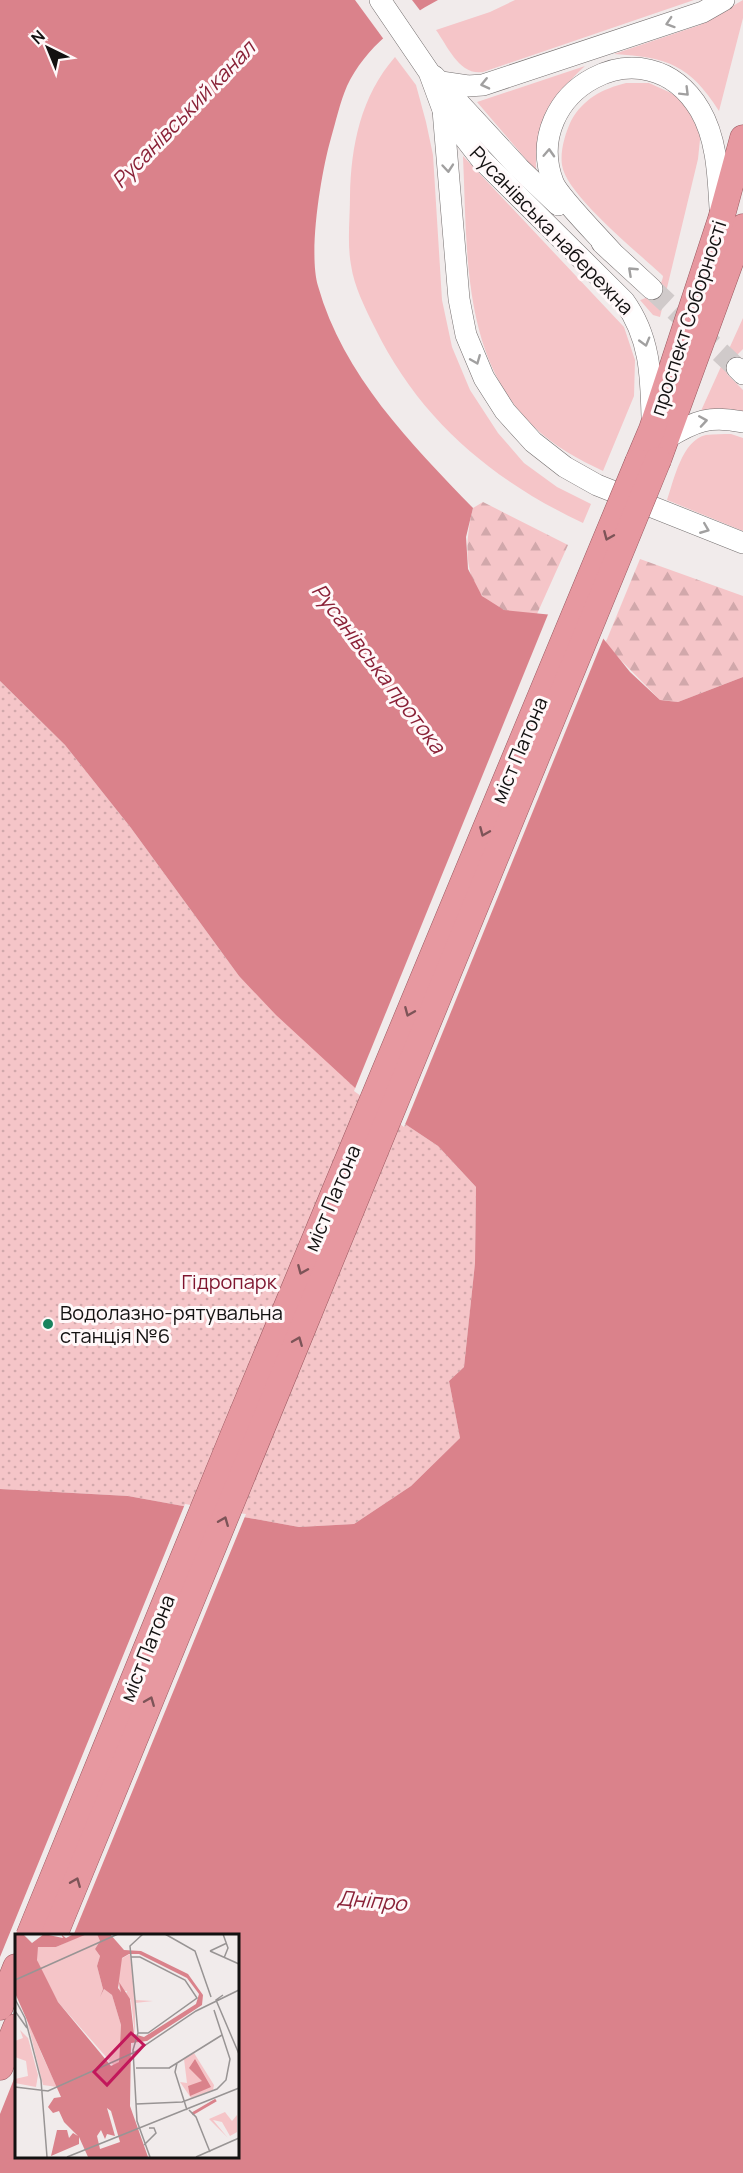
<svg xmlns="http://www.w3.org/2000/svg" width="743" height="2173" viewBox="0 0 743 2173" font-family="Manrope,sans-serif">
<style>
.green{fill:#f5c5c8}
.forest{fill:url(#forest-firs)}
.park{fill:url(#park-dots)}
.water{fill:#da828b;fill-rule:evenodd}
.pier{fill:#f1ebeb}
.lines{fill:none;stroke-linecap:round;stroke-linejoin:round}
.secondary-tunnel{stroke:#d0caca;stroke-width:21;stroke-dasharray:21 10;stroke-linecap:butt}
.secondary-casing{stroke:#736e6e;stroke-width:22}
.trunk-casing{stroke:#99585f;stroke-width:27}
.secondary{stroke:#fff;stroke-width:21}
.trunk{stroke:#e798a0;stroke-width:26}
.trunk-bridge-casing{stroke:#99585f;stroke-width:27;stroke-linecap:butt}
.trunk-bridge{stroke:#e798a0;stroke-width:26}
.oneway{stroke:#a1a0a0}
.oneway2{stroke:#7d5458}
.poi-dot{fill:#1a835e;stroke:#fff8f9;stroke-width:2}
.labels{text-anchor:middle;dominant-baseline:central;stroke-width:6;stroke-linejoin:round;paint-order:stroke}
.street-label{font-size:20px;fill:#131111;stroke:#fff8f9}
.park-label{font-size:20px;fill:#7e142e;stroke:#fff8f9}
.poi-label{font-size:20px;fill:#131111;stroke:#fff8f9;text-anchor:start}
.water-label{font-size:21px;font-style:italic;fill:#8a2137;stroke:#fff8f9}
.inset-river{fill:none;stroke:#da828b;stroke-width:3}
.inset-road{fill:none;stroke:#989494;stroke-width:1.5}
.view{fill:#c2185b;fill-opacity:0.15;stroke:#c2185b;stroke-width:3}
.inset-edge{fill:none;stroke:#131111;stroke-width:3}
</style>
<defs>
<pattern id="forest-firs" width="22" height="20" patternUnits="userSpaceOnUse" patternTransform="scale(1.5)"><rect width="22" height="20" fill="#f5c5c8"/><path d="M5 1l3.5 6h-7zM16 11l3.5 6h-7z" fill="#d1a8ab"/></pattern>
<pattern id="park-dots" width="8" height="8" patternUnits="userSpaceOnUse" patternTransform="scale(1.5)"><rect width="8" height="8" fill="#f5c5c8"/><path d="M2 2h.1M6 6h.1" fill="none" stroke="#d1a8ab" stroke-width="1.8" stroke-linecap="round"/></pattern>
</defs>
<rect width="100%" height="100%" fill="#f1ebeb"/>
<g class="green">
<path d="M515,0H694L483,72C460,76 448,47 436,30L490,12Z"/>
<path d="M743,0V18L719,111C690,65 667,57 614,54L700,25Z"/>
<path d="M395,57L416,85L426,122L433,155L442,300L452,347L470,390L498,433L524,463L557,487L591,504L583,523C492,480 420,420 375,328C365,308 354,286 351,265C347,243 350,218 350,196C351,145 361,96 395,57Z"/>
<path d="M585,66C551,97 535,124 536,171L477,102Z"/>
<path d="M626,83H649L680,97L701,130L698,159L660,317L653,315L640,300C650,298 662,287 663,276C640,254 566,195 562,165C560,151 565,134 571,121C583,99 602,89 626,83Z"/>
<path d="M463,156L624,327L635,360L634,396L603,471C591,465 578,459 567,452C460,386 468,266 463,156Z"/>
<polygon points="743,318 743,349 726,366 727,374 743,390 743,411 717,409 700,413"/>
<path d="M731,434L743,438V531L667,500C674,480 682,440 706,435C714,434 723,434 731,434Z"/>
</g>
<g class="forest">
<path d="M483,502L568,545L537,614C527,614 513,614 504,610C461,594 464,544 473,508Z"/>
<polygon points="640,559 743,596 743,677 678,702 660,700 605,644"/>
</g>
<polygon class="park" points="0,681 65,745 131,828 239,976 366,1098 438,1146 476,1187 475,1263 464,1367 449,1381 460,1438 411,1486 354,1524 299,1527 128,1496 0,1489"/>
<path class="water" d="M0,0H438C402,19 365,48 347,86C340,102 336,121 331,138C321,173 308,252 318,286C343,375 411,444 473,508L466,537L468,569L482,596L504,610L583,618L594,627L630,672L660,700L678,702L743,677V2173H0V1489L128,1496L299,1527L354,1524L411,1486L460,1438L449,1381L464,1367L475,1263L476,1187L438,1146L366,1098L276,1015L239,976L131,828L65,745L0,681ZM16,1936H237V2156H16Z"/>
<g class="pier">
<polygon points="355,0 412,0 422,13 385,41"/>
<polygon points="549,612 584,616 596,625 604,637 404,1127 354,1091"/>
<polygon points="185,1504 246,1514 73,1936 16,1936 16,2074 0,2114 0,1957"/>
</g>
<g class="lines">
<polyline class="secondary-tunnel" points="652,289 737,368"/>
<defs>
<g id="secondary">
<polyline points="380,0 429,72 443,110 459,299 466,335 484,378 505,411 533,442 565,467 597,485 743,543"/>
<polyline points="434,76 519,168 558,205"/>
<polyline points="441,82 468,86 483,85 703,12 724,0"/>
<path d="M443,110L481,159L624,301C650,337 651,375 652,417"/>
<polyline points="602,243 652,289"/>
<path d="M612,252C600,238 558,196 553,182C519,92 646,19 700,110C717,139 718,175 720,208"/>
<polyline points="737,368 743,374"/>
<path d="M667,438C695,421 710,415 743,422"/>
</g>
<g id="trunk">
<polyline points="658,460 743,227"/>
<polyline points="638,462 652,429 721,219 743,138"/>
<polyline points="0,2007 16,1967"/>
<polyline points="0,2067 16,2027"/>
</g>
</defs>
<use href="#secondary" class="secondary-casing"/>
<use href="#trunk" class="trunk-casing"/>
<use href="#secondary" class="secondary"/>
<use href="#trunk" class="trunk"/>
<defs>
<g id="trunk-bridge">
<polyline points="29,1936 233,1436 638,462"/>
<polyline points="54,1936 658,460"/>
</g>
</defs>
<use href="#trunk-bridge" class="trunk-bridge-casing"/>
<use href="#trunk-bridge" class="trunk-bridge"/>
</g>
<defs><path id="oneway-chevron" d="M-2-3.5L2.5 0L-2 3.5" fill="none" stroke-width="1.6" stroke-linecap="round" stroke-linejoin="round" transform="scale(1.5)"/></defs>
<g class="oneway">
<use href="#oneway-chevron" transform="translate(670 23) rotate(162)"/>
<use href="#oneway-chevron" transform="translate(485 84) rotate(167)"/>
<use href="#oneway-chevron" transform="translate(685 92) rotate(45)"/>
<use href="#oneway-chevron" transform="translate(549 153) rotate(-87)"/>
<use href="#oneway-chevron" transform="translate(448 168) rotate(85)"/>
<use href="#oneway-chevron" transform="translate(632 271) rotate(-137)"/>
<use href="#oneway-chevron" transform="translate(645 342) rotate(74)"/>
<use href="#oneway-chevron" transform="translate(476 360) rotate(68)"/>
<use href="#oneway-chevron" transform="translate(703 421) rotate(-9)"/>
<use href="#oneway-chevron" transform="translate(705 529) rotate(22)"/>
</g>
<g class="oneway2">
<use href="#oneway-chevron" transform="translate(608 536) rotate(113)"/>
<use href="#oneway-chevron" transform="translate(484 832) rotate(113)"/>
<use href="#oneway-chevron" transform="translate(409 1012) rotate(113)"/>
<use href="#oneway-chevron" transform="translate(302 1270) rotate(113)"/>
<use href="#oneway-chevron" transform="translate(298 1341) rotate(-68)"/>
<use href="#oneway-chevron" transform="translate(224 1521) rotate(-68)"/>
<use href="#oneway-chevron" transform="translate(150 1701) rotate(-68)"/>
<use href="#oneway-chevron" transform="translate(76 1882) rotate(-68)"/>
</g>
<circle class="poi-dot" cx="48" cy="1324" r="6"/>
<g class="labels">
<g class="street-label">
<text transform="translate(552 230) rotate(46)">Русанівська набережна</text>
<text transform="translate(688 318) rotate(-72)">проспект Соборності</text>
<text transform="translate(519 750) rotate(-67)">міст Патона</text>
<text transform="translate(332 1198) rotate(-67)">міст Патона</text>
<text transform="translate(147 1648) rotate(-68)">міст Патона</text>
</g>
<g class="park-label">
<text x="229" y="1281">Гідропарк</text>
</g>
<g class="poi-label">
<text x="60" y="1312">Водолазно-рятувальна<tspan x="60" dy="23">станція №6</tspan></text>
</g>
<g class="water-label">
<text transform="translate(183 114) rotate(-46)">Русанівський канал</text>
<text transform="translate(379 668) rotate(53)">Русанівська протока</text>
<text transform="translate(372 1900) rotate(5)">Дніпро</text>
</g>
</g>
<g transform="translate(15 1934)">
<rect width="224" height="224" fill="#f1ebeb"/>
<path d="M210,178L217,187L222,181V198L215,202L207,188L198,186L213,204L194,185Z" fill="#f5c5c8"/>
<path d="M82,0L85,7L80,15L85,22L82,32L88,55L85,63L89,55L97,61L106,91L104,128L100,133L43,68L24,35L21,20L23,13H41L68,1ZM115,20L120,66L138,67L120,69V101L116,66L110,62L112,57H105L102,45L106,25ZM11,82L27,121L42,153L28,151ZM5,96L13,104L23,141L21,153L0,149V145L13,142L11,127L0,123V107L8,104ZM179,119L199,151L198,156L176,164L165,148L172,149L169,125Z" fill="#f5c5c8"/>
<path d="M0,0H8L17,9L29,0L48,4L46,0L51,4L59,0H72L41,13H23L22,26L43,68L96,132L104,128L106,91L97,61L89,55L85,63L88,55L82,32L85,22L80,15L85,7L82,0H95L109,16L126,17L173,40L188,61L187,71L132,107L116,109L115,172L133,223H73L64,203V210L36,222L42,196H52L54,204L58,199L63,202L49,188L44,177L38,179L33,173L39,164L46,163L0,59ZM114,20H124L172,44L184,60L181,70L129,103L119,100L115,65L104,48L106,58L103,54L107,24ZM92,174L96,177L105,208L85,215L82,202L86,196L90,205L92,200L100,202ZM180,125L196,153L175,162L173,152L187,147L174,134Z" fill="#da828b" fill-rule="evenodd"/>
<path class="inset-river" d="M177,180L201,166"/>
<path class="inset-road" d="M128,0L115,12L123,99L118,116L122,187L135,223M150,0L180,17L196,63M208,0L213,14L209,24M195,17L224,30M195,17L212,9M116,23H125L170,46L182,64L133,99H123M0,46L103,0M208,61L201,66L224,120M0,65L10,84L26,146L32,223M0,77L12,94M162,129L160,138L172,176M121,134H155M154,134L207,101M0,153L33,157L120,118L181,77L224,56M121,170L167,168L202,155L211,146L215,125L199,76M174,176L181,183L195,218M129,211L141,199L139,194H134M52,223L224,154M181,223L224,204"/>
<path class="view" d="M116,99L129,111L92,151L79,138Z"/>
<rect width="224" height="224" class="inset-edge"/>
</g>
<g transform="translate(48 48) rotate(317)" stroke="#fff8f9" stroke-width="4.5" paint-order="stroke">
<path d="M0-4.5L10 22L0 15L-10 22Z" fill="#131111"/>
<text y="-9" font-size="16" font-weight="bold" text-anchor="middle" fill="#131111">N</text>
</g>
</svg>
